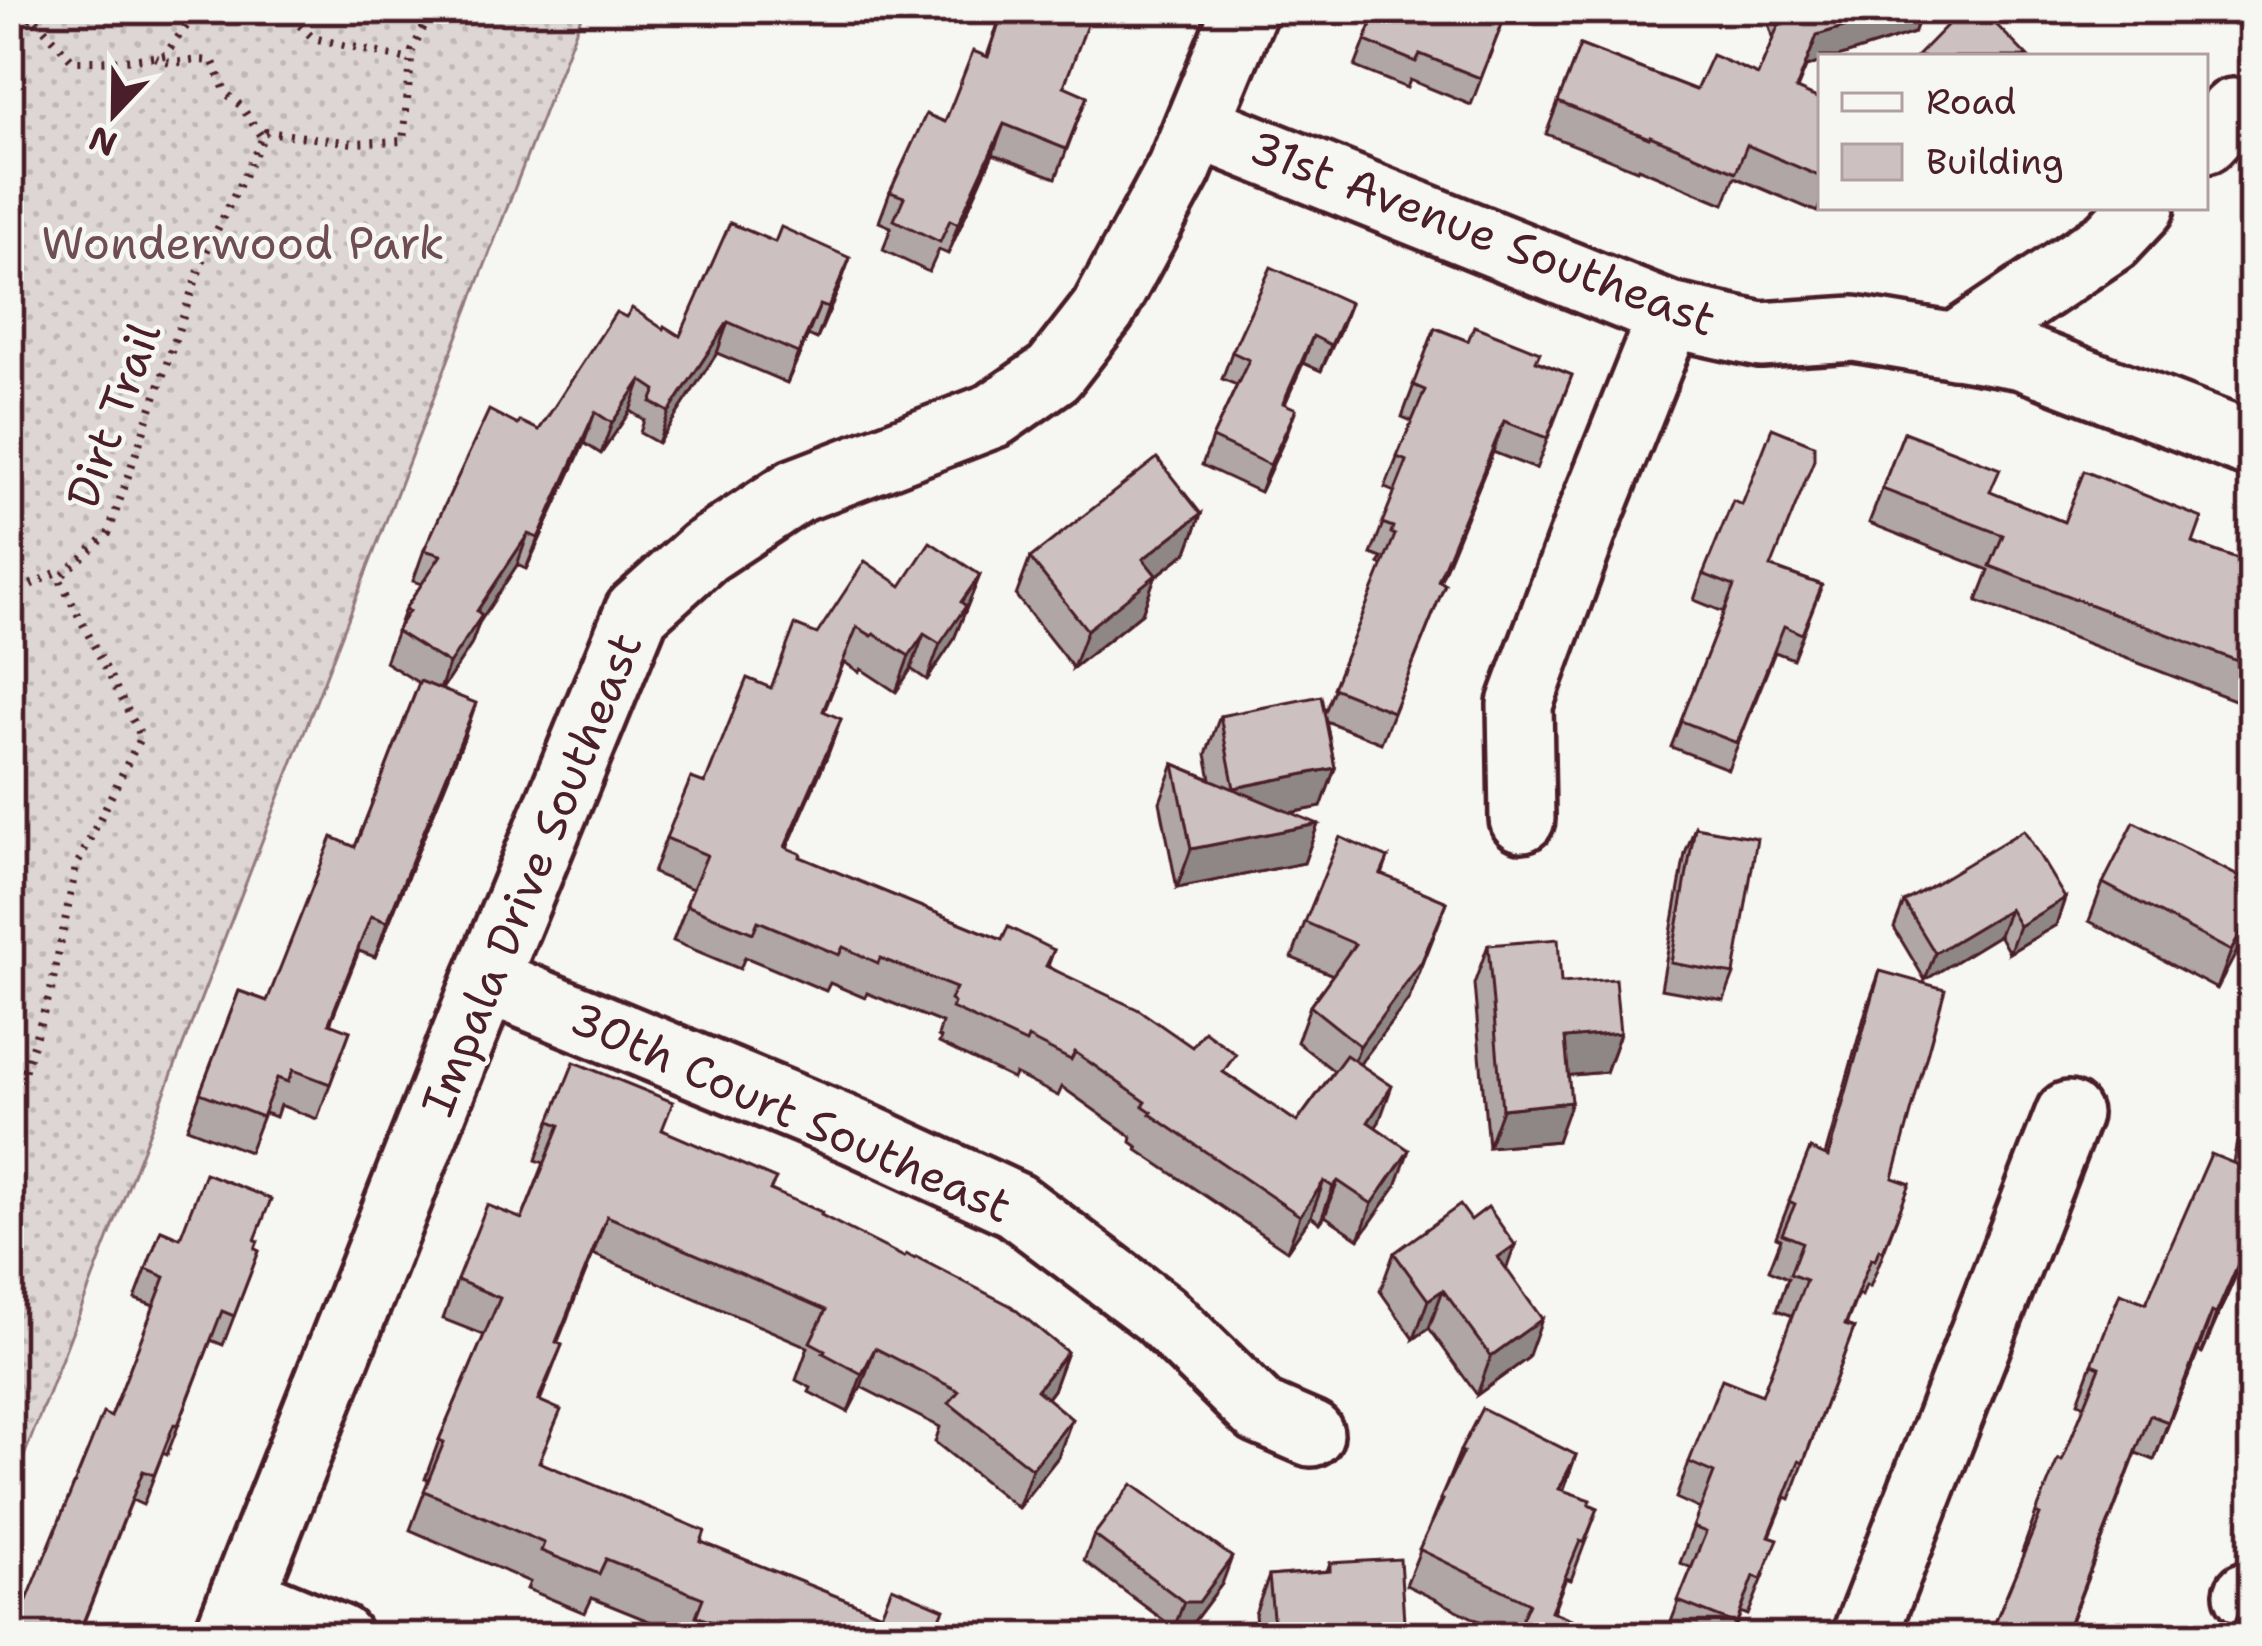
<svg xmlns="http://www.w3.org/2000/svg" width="2262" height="1646" viewBox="0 0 2262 1646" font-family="'Shantell Sans',sans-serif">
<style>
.grass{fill:url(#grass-dots);stroke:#947a80;stroke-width:3}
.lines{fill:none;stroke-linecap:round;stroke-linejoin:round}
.minor-casing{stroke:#4a1f2b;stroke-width:72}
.path{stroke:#4a1f2b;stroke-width:8;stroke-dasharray:3 9;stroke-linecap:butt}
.minor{stroke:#f6f6f2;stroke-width:63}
.wall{fill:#afa6a5;stroke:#4a1f2b;stroke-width:3}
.shaded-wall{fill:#8f8786;stroke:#4a1f2b;stroke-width:3}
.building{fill:#ccc1c0;stroke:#4a1f2b;stroke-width:3}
.labels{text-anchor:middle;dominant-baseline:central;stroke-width:9;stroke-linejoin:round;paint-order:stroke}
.street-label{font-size:45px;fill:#4a1f2b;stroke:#f6f6f2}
.park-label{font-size:45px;fill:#6f4d56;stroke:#f6f6f2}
</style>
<defs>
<pattern id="grass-dots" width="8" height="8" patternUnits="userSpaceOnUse" patternTransform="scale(3)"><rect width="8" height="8" fill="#ddd6d5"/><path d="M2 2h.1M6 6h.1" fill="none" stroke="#bfb7b7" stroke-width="1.8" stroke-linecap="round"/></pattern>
</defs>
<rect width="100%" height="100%" fill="#f6f6f2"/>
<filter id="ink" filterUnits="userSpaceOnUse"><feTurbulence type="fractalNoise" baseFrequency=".00833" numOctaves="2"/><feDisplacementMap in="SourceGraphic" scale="24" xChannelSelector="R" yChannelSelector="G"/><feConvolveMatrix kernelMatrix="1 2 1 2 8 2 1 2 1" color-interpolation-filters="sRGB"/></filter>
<g filter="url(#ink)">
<polygon class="grass" points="9,9 584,9 9,1495"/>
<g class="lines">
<defs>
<g id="minor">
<polyline points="1199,126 1670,315 1761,335 1854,329 2022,357 2253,446"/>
<polyline points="2205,141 2233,111"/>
<polyline points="1954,346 2111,240 2142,207"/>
<polyline points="1522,819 1520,704 1588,520 1670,315"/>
<polyline points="486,980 853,1131 1015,1205 1160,1314 1260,1412 1311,1434"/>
<polyline points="2247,1594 2253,1597"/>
<polyline points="242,1597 339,1637"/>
<polyline points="226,1637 486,980 637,612 704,552 796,491 994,415 1054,373 1103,310 1179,169 1245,9"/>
<polyline points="1864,1637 2068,1114"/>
</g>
</defs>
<use href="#minor" class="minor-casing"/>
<g class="path">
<polyline points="282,9 313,38 410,60"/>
<path d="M9,35L32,16L73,61C104,61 134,61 165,55L199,9"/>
<path d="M155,57C180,69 190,56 213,62L226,93L242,107L262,138"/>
<polyline points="9,595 62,570"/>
<polyline points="9,1088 23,1075 51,990 76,867 141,736 59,578 108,534 204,256 266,132 353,143 403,141 412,51 433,9"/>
</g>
<use href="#minor" class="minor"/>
</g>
<g class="wall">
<polygon points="1003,9 1064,87 1087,96 1056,178 993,154 948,254 939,250 929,272 883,250 891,227 879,222 890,192 945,122 987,56"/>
<polygon points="1764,9 1923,9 1914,33 1838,57 1821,57 1821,62 1806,67 1797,89 1821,100 1821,202 1817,212 1735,177 1724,204 1638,168 1637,170 1546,134 1580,45 1696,90 1758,75 1773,40"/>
<polygon points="1502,24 1471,105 1410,80 1407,88 1355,67 1365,41"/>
<polygon points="839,288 817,339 808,335 787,383 717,353 658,443 640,433 644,420 630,411 601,454 584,443 526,569 517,565 479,623 471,645 442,689 464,738 375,957 359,951 330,1024 350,1031 317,1119 280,1105 276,1117 264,1113 249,1152 187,1128 239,991 267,1001 355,847 419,683 385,662 405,609 422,584 413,581 424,550 518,425 539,430 626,317 680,336"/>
<polygon points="1435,328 1468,341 1537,361 1572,375 1536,469 1493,452 1440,582 1445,584 1381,743 1326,721 1335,768 1321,807 1290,813 1318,824 1304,863 1177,888 1160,802 1174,764 1211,779 1206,754 1220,716 1325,712 1383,566 1379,564 1382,558 1371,554 1395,492 1385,488 1412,421 1402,417"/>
<polygon points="1340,330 1321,371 1303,363 1285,404 1286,436 1260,492 1202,465 1212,438 1237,385 1222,379 1232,352"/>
<polygon points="1904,432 1991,493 2064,522 2193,543 2253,565 2253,707 1977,601 1989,570 1869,523"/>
<polygon points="1201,514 1187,552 1155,577 1142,613 1073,668 1016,596 1030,558"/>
<polygon points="1772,567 1822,585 1793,659 1775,652 1728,769 1671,747 1724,612 1694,600 1703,574"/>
<polygon points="980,575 953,641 927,680 911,669 896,692 861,669 859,672 844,662 824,712 841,719 828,754 787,848 800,857 1002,940 1054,950 1048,966 1228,1075 1297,1122 1334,1071 1297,1042 1310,1006 1333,975 1292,958 1305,922 1388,858 1382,875 1447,902 1409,999 1359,1064 1379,1122 1375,1127 1396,1186 1359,1239 1325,1216 1320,1223 1311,1216 1287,1251 1137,1150 1138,1147 1131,1142 1132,1137 1062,1087 1058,1096 1015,1074 1013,1079 939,1043 941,1038 938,1036 942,1023 867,993 865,998 830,983 826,991 745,957 740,969 673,941 693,889 653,873 666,838 771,688 817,634 901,586"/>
<polygon points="1695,827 1734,974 1724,1000 1661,989 1685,854"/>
<polygon points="2103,883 2253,884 2253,918 2217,989 2089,921"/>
<polygon points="2065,898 2056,925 2009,953 1999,935 1925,980 1894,928 1904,902"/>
<polygon points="1488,945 1561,983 1620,1033 1606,1072 1568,1075 1557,1141 1488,1147 1474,984"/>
<polygon points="1880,971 1893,1178 1910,1184 1870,1287 1866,1285 1862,1296 1858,1294 1846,1325 1854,1328 1790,1499 1786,1497 1770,1536 1764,1575 1748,1615 1741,1612 1732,1637 1665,1637 1692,1568 1680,1563 1700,1509 1676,1498 1689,1462 1762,1395 1793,1316 1777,1310 1788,1278 1769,1270 1781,1239 1776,1237 1810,1149 1825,1156 1867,1007"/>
<polygon points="2253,1089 2253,1236 2202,1353 2198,1351 2154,1460 2136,1453 2065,1637 1989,1637 2024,1553 2022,1552 2036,1513 2062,1461 2085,1405 2078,1402 2092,1364 2146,1303 2233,1163 2240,1125"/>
<polygon points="550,1121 663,1130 771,1190 821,1215 1067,1352 1053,1390 1047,1398 1058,1457 1018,1508 935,1442 940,1427 861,1387 848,1412 809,1392 811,1388 796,1380 808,1347 593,1254 557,1343 562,1345 540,1401 541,1463 701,1542 881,1614 936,1630 953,1637 688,1637 592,1598 585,1613 527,1589 530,1582 410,1530 429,1480 425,1479 439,1440 484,1335 443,1319 457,1280 522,1219 544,1163 536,1160"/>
<polygon points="161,1230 180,1238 256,1240 255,1249 259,1251 223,1345 211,1340 167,1455 163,1453 143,1505 132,1500 78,1637 12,1637 111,1417 154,1306 135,1299"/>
<polygon points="1394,1253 1506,1268 1528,1358 1477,1395 1429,1328 1414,1339 1380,1291"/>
<polygon points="1460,1451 1576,1455 1563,1491 1598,1508 1571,1580 1566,1578 1553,1612 1615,1637 1512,1637 1406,1585"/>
<polygon points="1094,1535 1222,1584 1189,1628 1174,1628 1084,1561"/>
<polygon points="1330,1563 1405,1637 1257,1637 1255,1614 1269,1576 1327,1571"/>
</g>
<g class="shaded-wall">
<polygon points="1901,9 1923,9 1914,33 1838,57 1821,57 1821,62 1806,67 1784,120 1817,35"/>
<polygon points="1004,124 993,154 948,254 958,224"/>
<polygon points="850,258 839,288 817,339 828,308"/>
<polygon points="1350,303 1340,330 1321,371 1331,345"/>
<polygon points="820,305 808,335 787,383 798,353"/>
<polygon points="728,322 717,353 658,443 669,412"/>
<polygon points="1313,336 1303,363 1273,430 1283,403"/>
<polygon points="641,380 630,411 601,454 612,423"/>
<polygon points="1296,409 1286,436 1260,492 1270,465"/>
<polygon points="595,412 584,443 526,569 538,538"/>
<polygon points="1504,421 1493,452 1427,612 1438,581"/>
<polygon points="1201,514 1187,552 1155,577 1142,613 1073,668 1087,630 1143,559"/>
<polygon points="528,534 517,565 479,623 471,645 438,695 449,664 477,611"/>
<polygon points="980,575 953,641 927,680 940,644 961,602"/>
<polygon points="924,634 911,669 896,692 909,656"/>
<polygon points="476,703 464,738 375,957 387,922"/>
<polygon points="841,719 828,754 772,882 785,847"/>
<polygon points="1335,768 1321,807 1220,826 1234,788"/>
<polygon points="1318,824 1304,863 1177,888 1191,849"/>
<polygon points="2065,898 2056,925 2009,953 2019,926"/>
<polygon points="1447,902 1409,999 1347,1081 1360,1046"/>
<polygon points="2009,909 1999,935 1925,980 1935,953"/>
<polygon points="2253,910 2253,918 2249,929 2217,989 2231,951"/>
<polygon points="1620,1033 1606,1072 1551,1077 1565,1038"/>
<polygon points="1392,1086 1379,1122 1355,1158 1368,1122"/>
<polygon points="1571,1102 1557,1141 1488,1147 1502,1109"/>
<polygon points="1409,1150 1396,1186 1359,1239 1372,1204"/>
<polygon points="1324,1181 1311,1216 1287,1251 1300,1216"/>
<polygon points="1338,1181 1325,1216 1320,1223 1333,1187"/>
<polygon points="607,1216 593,1254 542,1381 556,1342"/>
<polygon points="2253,1230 2253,1236 2202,1353 2216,1314"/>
<polygon points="1515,1245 1501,1284 1498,1257"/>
<polygon points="1443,1290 1429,1328 1414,1339 1428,1300"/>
<polygon points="2212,1312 2198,1351 2154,1460 2168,1422"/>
<polygon points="1542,1319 1528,1358 1477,1395 1491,1356"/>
<polygon points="875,1348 861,1387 848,1412 862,1374"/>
<polygon points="1067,1352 1053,1390 1023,1429 1037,1390"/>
<polygon points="1072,1419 1058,1457 1018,1508 1032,1469"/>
<polygon points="1576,1455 1563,1491 1559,1489"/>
<polygon points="1232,1557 1222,1584 1189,1628 1174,1628 1184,1602"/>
</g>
<g class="building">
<polygon points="1004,9 1093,9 1064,86 1087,96 1066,149 1004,124 958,224 950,220 940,242 894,220 904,197 890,192 926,114 945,122 973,51 988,57"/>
<polygon points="1377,9 1464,9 1502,24 1480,78 1420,54 1416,62 1365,41"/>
<polygon points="1785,9 1901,9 1817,35 1796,89 1821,100 1821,177 1747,145 1736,172 1650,136 1649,138 1558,102 1580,45 1696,90 1712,55 1758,75"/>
<polygon points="1963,9 1981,9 2028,57 1916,57"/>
<polygon points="730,223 775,242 781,227 850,258 828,308 820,305 798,353 728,322 669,412 651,402 656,390 641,380 612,423 595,412 538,538 528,534 477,611 482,615 449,664 396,631 409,611 405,609 441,555 424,550 489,410 518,425 520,421 539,430 616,312 626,317 632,308 663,329 664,326 680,336"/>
<polygon points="1271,267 1350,303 1331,345 1313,336 1283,403 1296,409 1270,465 1212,438 1249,360 1232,352"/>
<polygon points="1474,326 1540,352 1536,361 1572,375 1547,438 1504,421 1438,581 1445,584 1393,712 1333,688 1395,535 1391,533 1393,527 1382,523 1407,461 1397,457 1425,390 1413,385 1435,328 1468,341"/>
<polygon points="1772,428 1814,445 1814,460 1771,567 1822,585 1802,634 1784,626 1737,743 1681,721 1734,586 1703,574 1733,501 1742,505"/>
<polygon points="1904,432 2000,469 1990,492 2064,522 2084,471 2202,518 2193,543 2253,565 2253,667 1990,566 2003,535 1882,489"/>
<polygon points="1157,458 1201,514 1143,559 1156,575 1087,630 1030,558"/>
<polygon points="930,542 980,575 961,602 966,606 940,644 924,634 909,656 874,634 872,636 857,627 823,711 841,719 785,847 801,854 800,857 1002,940 1008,927 1054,950 1046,966 1139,1010 1192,1047 1204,1031 1236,1054 1223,1072 1297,1122 1346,1055 1392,1086 1368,1122 1409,1150 1372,1204 1338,1181 1333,1187 1324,1181 1300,1216 1150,1114 1152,1112 1143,1106 1146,1102 1075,1052 1071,1060 1028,1038 1026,1043 952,1008 954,1003 950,1000 956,988 880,958 878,963 843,947 839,955 758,921 753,933 686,905 707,855 666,838 691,778 705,783 747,678 771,688 795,625 817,634 865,561 901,586"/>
<polygon points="420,681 476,703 387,922 371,916 329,1023 350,1031 330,1084 293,1070 288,1082 277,1078 262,1117 200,1093 239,991 267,1001 332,837 355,847"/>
<polygon points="1321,696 1335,768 1234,788 1220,716"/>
<polygon points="1174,764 1318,824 1191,849"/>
<polygon points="2134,822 2253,884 2253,910 2231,951 2103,883"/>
<polygon points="1695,827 1757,838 1734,974 1671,963"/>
<polygon points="2024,830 2065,898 2019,926 2009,909 1935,953 1904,902"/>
<polygon points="1340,837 1388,858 1381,874 1447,902 1421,963 1360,1046 1310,1006 1355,944 1305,922"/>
<polygon points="1558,939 1561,983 1615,979 1620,1033 1565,1038 1571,1102 1502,1109 1488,945"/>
<polygon points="1880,971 1945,989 1893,1178 1910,1184 1883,1251 1879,1249 1875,1260 1871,1258 1845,1325 1854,1328 1803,1463 1799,1461 1769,1536 1778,1539 1761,1579 1754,1576 1736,1624 1678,1601 1706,1532 1693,1527 1714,1473 1689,1462 1722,1379 1762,1395 1806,1280 1790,1274 1802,1242 1782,1234 1795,1204 1789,1201 1810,1149 1828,1157"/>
<polygon points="574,1062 673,1102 662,1130 776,1179 770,1190 822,1212 821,1215 904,1257 906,1254 915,1259 916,1257 1011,1306 1067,1352 1037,1390 1072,1419 1032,1469 949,1403 959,1391 875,1348 862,1374 823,1353 825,1350 810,1342 826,1310 607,1216 556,1342 562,1345 538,1400 561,1410 539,1462 705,1531 701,1542 881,1614 892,1587 944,1609 935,1629 953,1637 750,1637 696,1616 703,1598 606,1559 599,1574 541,1551 544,1543 424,1491 444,1442 439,1440 500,1298 457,1280 487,1205 522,1219 560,1125 550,1121"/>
<polygon points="2253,1093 2253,1230 2216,1314 2212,1312 2168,1422 2150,1415 2066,1632 2060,1630 2056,1637 1989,1637 2040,1515 2036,1513 2058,1459 2062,1461 2100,1367 2092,1364 2120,1293 2146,1303 2211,1154 2240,1166"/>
<polygon points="205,1173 271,1199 255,1240 258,1241 255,1249 259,1251 234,1316 222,1311 178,1425 174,1424 154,1475 143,1471 80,1630 64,1624 59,1637 12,1637 103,1413 111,1417 165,1277 146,1269 161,1230 180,1238"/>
<polygon points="1460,1205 1471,1220 1488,1207 1515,1245 1498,1257 1542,1319 1491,1356 1443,1290 1428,1300 1394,1253"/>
<polygon points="1482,1408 1576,1455 1559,1489 1591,1500 1589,1505 1598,1508 1584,1543 1580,1541 1551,1611 1615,1637 1514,1637 1529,1603 1419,1549 1443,1500 1440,1499 1463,1452 1460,1451"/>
<polygon points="1132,1484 1232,1557 1199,1602 1184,1602 1094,1535"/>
<polygon points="1400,1559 1405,1637 1335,1637 1335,1634 1275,1637 1269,1576 1330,1571 1330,1563"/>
<polygon points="2240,1609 2253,1614 2253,1637 2229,1637"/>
</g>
</g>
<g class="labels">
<g class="street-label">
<text transform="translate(1483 233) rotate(21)">31st Avenue Southeast</text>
<text transform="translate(113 415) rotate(-70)">Dirt Trail</text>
<text transform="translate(531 874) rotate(-68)">Impala Drive Southeast</text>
<text transform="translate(791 1112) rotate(24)">30th Court Southeast</text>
</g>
<g class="park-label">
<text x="243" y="243">Wonderwood Park</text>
</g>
</g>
<rect width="2262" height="1646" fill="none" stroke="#f6f6f2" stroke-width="48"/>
<rect x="24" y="24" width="2214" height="1598" fill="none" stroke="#4a1f2b" stroke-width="4.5" filter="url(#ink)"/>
<rect x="1818" y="54" width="390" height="156" fill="#f6f6f2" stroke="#b1a0a2" stroke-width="3"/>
<rect x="1842" y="93" width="60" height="18" fill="#f6f6f2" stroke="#b1a0a2" stroke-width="3"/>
<text x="1926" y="114" font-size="36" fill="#4a1f2b">Road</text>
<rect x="1842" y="144" width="60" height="36" fill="#ccc1c0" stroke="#b1a0a2" stroke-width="3"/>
<text x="1926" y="174" font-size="36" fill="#4a1f2b">Building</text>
<g transform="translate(114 114) rotate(202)" stroke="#f6f6f2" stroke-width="9" paint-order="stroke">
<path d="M0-9L21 45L0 30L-21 45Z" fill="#4a1f2b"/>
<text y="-18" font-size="33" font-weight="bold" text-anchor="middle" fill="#4a1f2b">N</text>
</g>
</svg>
